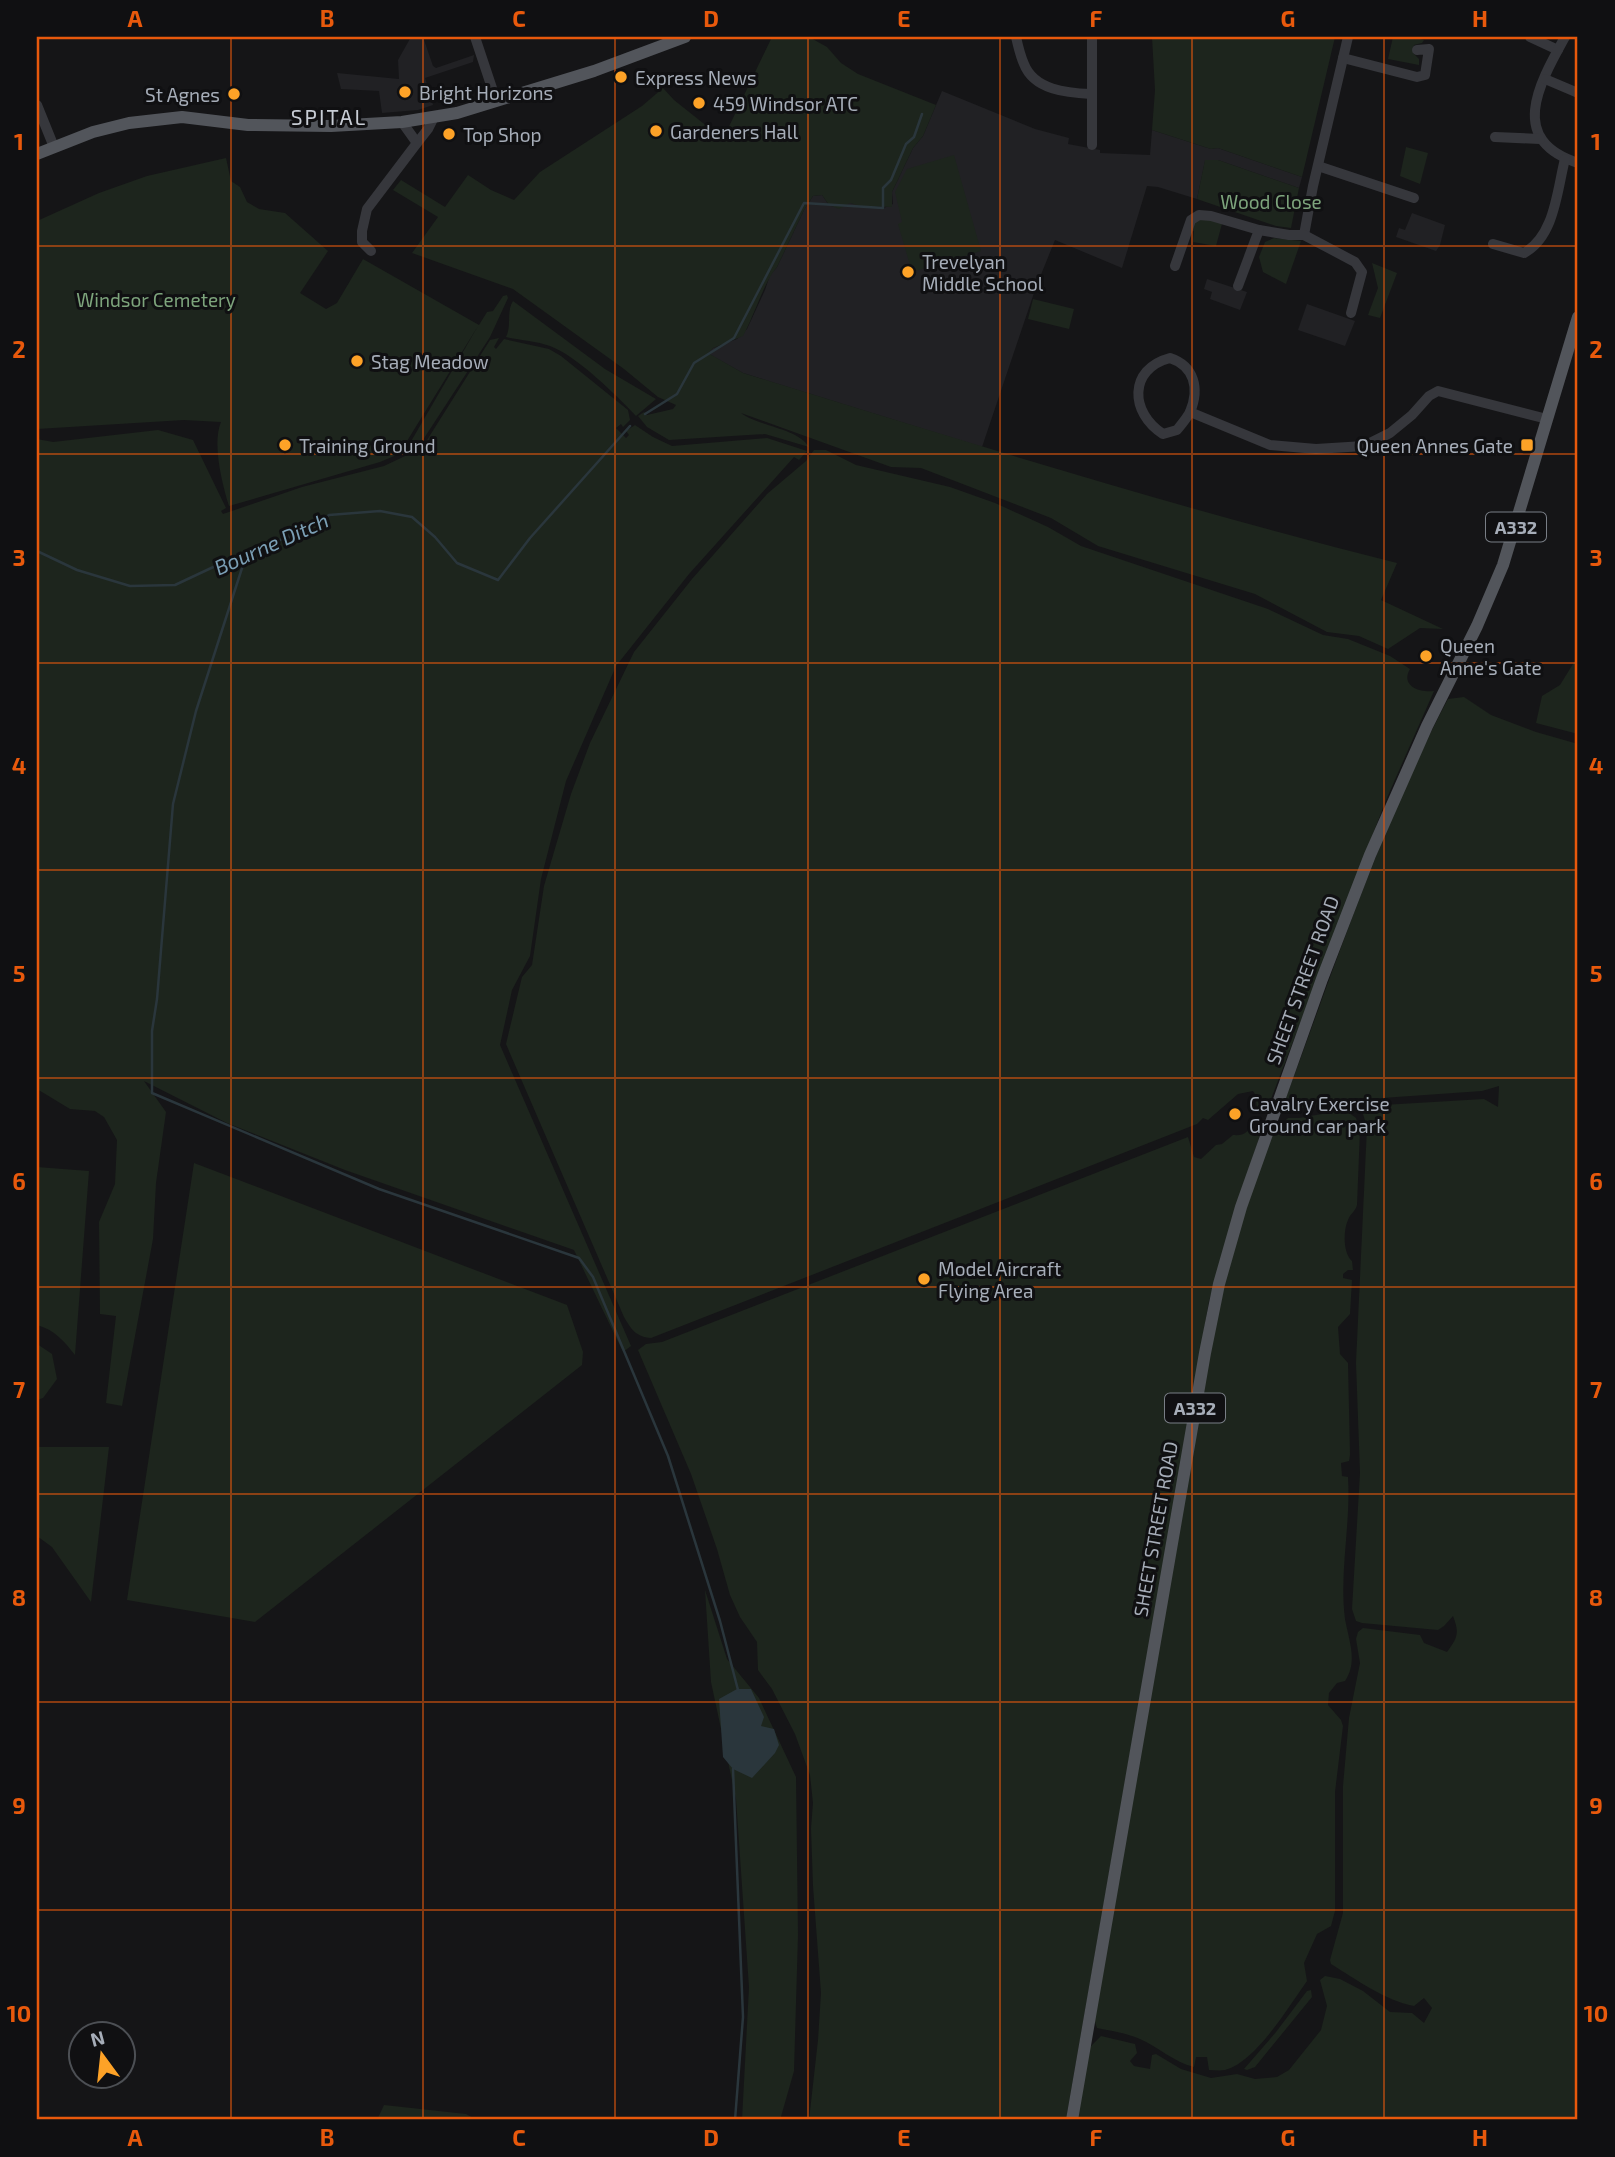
<svg xmlns="http://www.w3.org/2000/svg" width="1615" height="2157" viewBox="0 0 1615 2157" font-family="'Exo 2',sans-serif">
<style>
.built{fill:#212124}
.green{fill:#1d251d}
.water{fill:#2a363c}
.lines{fill:none;stroke-linecap:round;stroke-linejoin:round}
.stream{stroke:#2a363c;stroke-width:2.5}
.minor{stroke:#36373c;stroke-width:10}
.major{stroke:#52555b;stroke-width:12}
.grid{fill:none;stroke:#e8590c;stroke-width:2;stroke-opacity:0.55}
.poi-dot{fill:#fda227;stroke:#101012;stroke-width:2.5}
.labels{text-anchor:middle;dominant-baseline:central;stroke-width:6;stroke-linejoin:round;paint-order:stroke}
.shield{fill:#101012;stroke:#797e86;stroke-width:2}
.shield-label{font-size:18px;font-weight:bold;fill:#a6adb8}
.poi-label{font-size:19px;fill:#a6adb8;stroke:#101012;text-anchor:start}
.park-label{font-size:19px;fill:#7da47c;stroke:#101012}
.street-label{font-size:19px;fill:#a6adb8;stroke:#101012}
.neighbourhood-label{font-size:21px;letter-spacing:2px;fill:#c7ccd4;stroke:#101012}
.water-label{font-size:21px;font-style:italic;fill:#7b9fb5;stroke:#101012}
.neatline{fill:none;stroke:#e8590c;stroke-width:2.5}
.grid-label{font-size:23px;text-anchor:middle;font-weight:bold;fill:#e8590c}
</style>
<rect width="100%" height="100%" fill="#151517"/>
<g class="built">
<polygon points="411,37 423,37 433,66 436,68 474,55 473,62 425,78 433,105 418,110 382,113 379,91 341,89 337,73 399,79 398,60"/>
<polygon points="942,91 1035,129 1069,138 1068,144 1100,150 1100,153 1150,155 1152,130 1211,149 1218,148 1302,177 1299,188 1218,160 1205,161 1197,199 1158,187 1147,186 1122,268 1055,240 1036,287 982,447 743,373 707,353 713,348 737,339 747,329 765,290 770,275 777,267 804,210 813,196 822,195 829,205 850,203 884,208 893,204 892,192 913,148 923,136"/>
<polygon points="1412,213 1445,225 1440,245 1436,251 1396,237 1399,228 1405,230"/>
<polygon points="1207,279 1247,292 1240,310 1210,299 1212,292 1204,289"/>
<polygon points="1307,304 1355,321 1345,346 1298,330"/>
</g>
<g class="green">
<path d="M770,37H809L827,47L841,63L858,74L936,105L923,136L913,148L892,192V207L860,206L850,203L839,209L829,205L822,195L813,196L804,210L777,267C764,282 754,316 743,336L713,348L708,353L743,373C960,440 1177,508 1397,563L1381,600L1443,629L1420,628L1388,649L1359,636L1327,632L1255,594L1098,546L1051,518L921,468L891,467L741,413C757,426 798,428 809,447L765,434L669,440L647,427L638,416L644,412L647,415L673,409L676,405L658,397L624,369L513,289L412,253L438,217L393,190L401,180L445,207L468,175L491,190L514,200L540,172L642,106L663,88L674,100L723,139L771,39Z"/>
<polygon points="1152,37 1335,37 1302,177 1218,148 1211,149 1152,130 1155,90"/>
<polygon points="1393,37 1410,37 1424,40 1422,43 1414,45 1413,53 1419,59 1419,65 1388,59"/>
<polygon points="1406,147 1428,153 1420,184 1400,176"/>
<polygon points="954,155 981,251 912,272 898,224 902,222 895,192 907,169"/>
<path d="M226,158L231,181L240,187L247,202L259,209L285,213L328,251L300,293L326,309L337,303L363,259L479,325L487,312L493,311L503,296L507,295L508,298L490,337L419,446L406,450L478,326L399,454L380,462L229,506C222,484 212,443 221,422L184,420L37,429V221L99,193L147,176Z"/>
<polygon points="1205,160 1218,160 1299,188 1291,228 1276,226 1197,199"/>
<polygon points="1197,217 1223,220 1216,246 1193,242 1194,231 1187,229"/>
<polygon points="1274,238 1301,241 1286,284 1263,272 1259,257 1265,242"/>
<polygon points="1372,263 1397,273 1380,318 1368,315 1378,288"/>
<polygon points="1033,299 1074,309 1069,329 1028,319"/>
<path d="M513,301L605,369L656,399L636,416C616,395 577,356 550,346C536,341 520,340 506,337C512,325 506,312 513,301Z"/>
<polygon points="499,338 494,347 496,349 504,339 549,349 561,356 628,410 630,420 623,427 621,424 616,428 626,438 629,435 626,431 635,425 653,437 672,446 767,438 807,451 799,460 794,457 689,574 616,666 566,781 541,879 530,956 512,990 500,1045 631,1346 623,1352 574,1250 345,1170 227,1123 144,1081 166,1112 156,1183 153,1239 122,1406 106,1403 116,1316 100,1314 99,1222 115,1184 117,1140 104,1117 95,1111 70,1109 37,1089 37,439 53,442 158,430 193,440 226,508 221,511 223,514 302,487 384,466 422,448 490,340"/>
<path d="M814,450H826L856,465L950,487L995,503L1048,527L1081,546L1268,609L1323,635L1348,639L1390,656L1410,669C1400,686 1420,693 1434,691L1386,800L1271,1099L1257,1108L1255,1094L1253,1091L1238,1094L1208,1120L1203,1118L1197,1124L651,1338C636,1337 631,1329 624,1317L506,1044L522,977L532,965L544,886L571,794L590,743L634,652L692,579L767,494L806,461Z"/>
<polygon points="1578,656 1578,734 1536,723 1542,696 1560,685"/>
<path d="M1464,697L1491,715L1536,732L1578,744V2120H1076L1089,2048L1101,2036L1135,2044L1137,2053L1130,2061L1134,2066L1150,2069L1152,2055L1156,2054L1181,2069L1211,2078L1237,2074L1255,2079L1277,2077L1289,2070L1321,2030L1327,2006L1320,1980L1325,1976L1340,1979L1363,1991L1390,2012L1412,2013L1424,2023L1432,2008L1424,1998L1414,2006C1384,2000 1357,1980 1331,1964L1330,1960L1343,1913V1786L1349,1718L1360,1663L1356,1639L1358,1632L1363,1628L1420,1635L1424,1643L1447,1652C1457,1638 1460,1634 1453,1616L1444,1626L1438,1630L1362,1623L1356,1621L1352,1609L1360,1473L1356,1363L1367,1127L1363,1114L1366,1106L1484,1099L1498,1107L1499,1086L1482,1091L1368,1099L1354,1098L1291,1110L1284,1103C1335,967 1380,827 1448,699Z"/>
<path d="M1345,1110L1356,1118L1360,1130L1357,1205C1355,1212 1350,1214 1348,1220C1343,1231 1343,1253 1352,1261L1353,1270H1348L1343,1274V1278L1352,1280L1350,1314L1338,1327L1340,1354L1348,1363L1350,1455L1349,1461L1341,1463L1342,1476L1348,1477C1351,1524 1339,1572 1345,1619C1349,1641 1358,1662 1345,1681L1337,1683L1329,1693L1328,1705L1341,1720L1343,1726L1335,1792V1911L1331,1926L1317,1934L1304,1963L1307,1981C1289,2006 1256,2062 1225,2070C1220,2071 1214,2070 1209,2070L1207,2057H1196L1194,2067C1174,2062 1158,2047 1140,2039C1126,2033 1112,2031 1097,2028L1093,2016L1203,1384L1232,1250L1271,1134L1288,1118H1299Z"/>
<path d="M1254,1120L1260,1124L1262,1129L1235,1211L1209,1301L1066,2120H809L818,2040L821,1993L813,1886L811,1828L813,1803L810,1775L795,1734L772,1689L758,1670L757,1642L740,1617L730,1595L717,1549L691,1474L638,1350L646,1344L662,1342L1188,1137L1194,1157L1201,1159L1216,1145L1222,1144L1233,1135C1246,1136 1249,1131 1254,1120Z"/>
<polygon points="194,1163 567,1305 583,1352 582,1365 255,1622 127,1600"/>
<path d="M37,1167L89,1171L75,1355C64,1341 55,1330 37,1325Z"/>
<polygon points="37,1344 52,1354 57,1379 43,1398 37,1400"/>
<polygon points="37,1447 109,1447 91,1602 52,1547 37,1536"/>
<polygon points="705,1590 727,1659 759,1698 796,1777 798,1935 794,2071 780,2120 742,2120 749,1987 736,1799 711,1682"/>
<polygon points="1311,1990 1312,1997 1255,2067 1247,2070 1244,2069 1276,2032 1307,1991"/>
<polygon points="384,2105 466,2114 477,2120 377,2120"/>
</g>
<polygon class="water" points="737,1689 751,1689 764,1717 761,1726 774,1729 779,1745 775,1753 752,1778 733,1769 723,1757 719,1699"/>
<g class="lines">
<g class="stream">
<polyline points="645,414 677,394 694,363 734,338 804,203 883,208 883,188 891,180 906,144 914,137 922,114"/>
<polyline points="37,551 77,570 130,586 175,585 241,554 305,531 329,515 380,511 412,517 435,537 457,563 498,580 530,538 630,426"/>
<polyline points="241,554 243,565 196,711 173,804 157,999 152,1031 152,1093 379,1189 579,1258 593,1277 668,1456 720,1621 738,1690"/>
<polyline points="733,1769 743,2017 735,2120"/>
</g>
<g class="minor">
<polyline points="475,37 496,100"/>
<path d="M1016,37C1018,46 1020,55 1024,64C1034,90 1067,93 1091,94"/>
<polyline points="1530,37 1558,50"/>
<path d="M1565,37C1539,84 1507,140 1578,163"/>
<polyline points="1343,58 1417,77 1425,75 1429,49 1417,50"/>
<polyline points="1545,79 1578,93"/>
<polyline points="37,105 54,147"/>
<polyline points="1495,137 1540,139"/>
<polyline points="417,143 428,129 434,117"/>
<polyline points="1092,145 1092,37"/>
<polyline points="1318,166 1414,198"/>
<polyline points="1304,235 1313,186 1348,37"/>
<path d="M1493,244L1524,253C1555,236 1557,190 1565,159"/>
<polyline points="371,251 362,242 362,231 367,209 417,143 402,122"/>
<polyline points="1175,266 1191,220 1199,215 1211,216 1259,230 1289,235 1304,235 1355,262 1362,272 1351,313"/>
<polyline points="1238,286 1259,230"/>
<path d="M1170,358C1194,366 1200,388 1190,412C1187,418 1181,425 1177,430L1163,434C1130,413 1128,369 1170,358Z"/>
<polyline points="1190,412 1270,445 1316,449 1364,446 1390,433 1412,415 1429,396 1438,391 1547,419"/>
</g>
<g class="major">
<polyline points="37,154 93,132 129,123 182,117 248,125 331,126 402,122 457,113 594,71 685,37"/>
<polyline points="1072,2120 1205,1353 1219,1284 1241,1207 1322,979 1370,855 1427,726 1477,626 1503,565 1578,317"/>
</g>
</g>
<path class="grid" d="M231,37V2120M423,37V2120M615,37V2120M808,37V2120M1000,37V2120M1192,37V2120M1384,37V2120M37,246H1578M37,454H1578M37,663H1578M37,870H1578M37,1078H1578M37,1287H1578M37,1494H1578M37,1702H1578M37,1910H1578"/>
<g class="poi-dot">
<circle cx="621" cy="77" r="7"/>
<circle cx="405" cy="92" r="7"/>
<circle cx="234" cy="94" r="7"/>
<circle cx="699" cy="103" r="7"/>
<circle cx="656" cy="131" r="7"/>
<circle cx="449" cy="134" r="7"/>
<circle cx="908" cy="272" r="7"/>
<circle cx="357" cy="361" r="7"/>
<circle cx="285" cy="445" r="7"/>
<rect x="1520" y="438" width="14" height="14" rx="3.5"/>
<circle cx="1426" cy="656" r="7"/>
<circle cx="1235" cy="1114" r="7"/>
<circle cx="924" cy="1279" r="7"/>
</g>
<g class="labels">
<g class="shield">
<rect x="1486" y="512.5" width="60" height="29" rx="5"/>
<rect x="1165" y="1393.5" width="60" height="29" rx="5"/>
</g>
<g class="shield-label">
<text x="1516" y="527">A332</text>
<text x="1195" y="1408">A332</text>
</g>
<g class="poi-label">
<text x="635" y="77">Express News</text>
<text x="419" y="92">Bright Horizons</text>
<text x="220" y="94" text-anchor="end">St Agnes</text>
<text x="713" y="103">459 Windsor ATC</text>
<text x="670" y="131">Gardeners Hall</text>
<text x="463" y="134">Top Shop</text>
<text x="922" y="261">Trevelyan<tspan x="922" dy="22">Middle School</tspan></text>
<text x="371" y="361">Stag Meadow</text>
<text x="299" y="445">Training Ground</text>
<text x="1513" y="445" text-anchor="end">Queen Annes Gate</text>
<text x="1440" y="645">Queen<tspan x="1440" dy="22">Anne's Gate</tspan></text>
<text x="1249" y="1103">Cavalry Exercise<tspan x="1249" dy="22">Ground car park</tspan></text>
<text x="938" y="1268">Model Aircraft<tspan x="938" dy="22">Flying Area</tspan></text>
</g>
<g class="park-label">
<text x="1271" y="201">Wood Close</text>
<text x="156" y="299">Windsor Cemetery</text>
</g>
<g class="street-label">
<text transform="translate(1302 980) rotate(-70)">SHEET STREET ROAD</text>
<text transform="translate(1155 1529) rotate(-80)">SHEET STREET ROAD</text>
</g>
<g class="neighbourhood-label">
<text x="329" y="116">SPITAL</text>
</g>
<g class="water-label">
<text transform="translate(271 543) rotate(-24)">Bourne Ditch</text>
</g>
</g>
<rect width="1615" height="2157" fill="none" stroke="#101012" stroke-width="77"/>
<g transform="translate(102 2055) rotate(345)"><circle r="33" fill="#101012" stroke="#4c4f54" stroke-width="2"/>
<path d="M0-5L12 26L0 18L-12 26Z" fill="#fda227"/>
<text y="-10" font-size="19" font-weight="bold" text-anchor="middle" fill="#a6adb8">N</text>
</g>
<rect x="38" y="38" width="1538" height="2080" class="neatline"/>
<g class="grid-label">
<text x="135" y="27">A</text>
<text x="327" y="27">B</text>
<text x="519" y="27">C</text>
<text x="711" y="27">D</text>
<text x="904" y="27">E</text>
<text x="1096" y="27">F</text>
<text x="1288" y="27">G</text>
<text x="1480" y="27">H</text>
<text x="19" y="150">1</text>
<text x="1596" y="150">1</text>
<text x="19" y="358">2</text>
<text x="1596" y="358">2</text>
<text x="19" y="566">3</text>
<text x="1596" y="566">3</text>
<text x="19" y="774">4</text>
<text x="1596" y="774">4</text>
<text x="19" y="982">5</text>
<text x="1596" y="982">5</text>
<text x="19" y="1190">6</text>
<text x="1596" y="1190">6</text>
<text x="19" y="1398">7</text>
<text x="1596" y="1398">7</text>
<text x="19" y="1606">8</text>
<text x="1596" y="1606">8</text>
<text x="19" y="1814">9</text>
<text x="1596" y="1814">9</text>
<text x="19" y="2022">10</text>
<text x="1596" y="2022">10</text>
<text x="135" y="2146">A</text>
<text x="327" y="2146">B</text>
<text x="519" y="2146">C</text>
<text x="711" y="2146">D</text>
<text x="904" y="2146">E</text>
<text x="1096" y="2146">F</text>
<text x="1288" y="2146">G</text>
<text x="1480" y="2146">H</text>
</g>
</svg>
